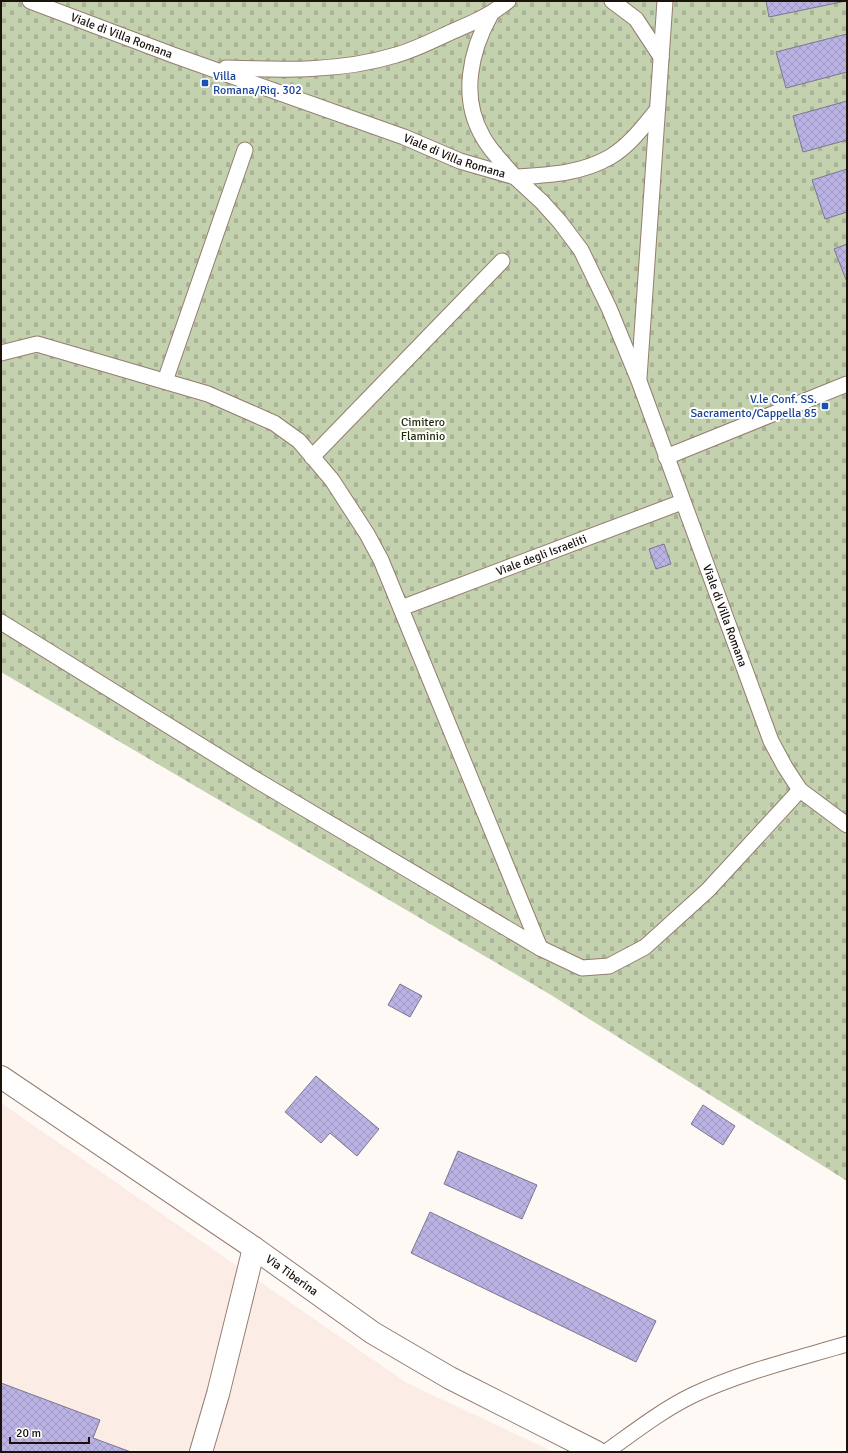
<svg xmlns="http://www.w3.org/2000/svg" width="848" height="1453" viewBox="0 0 848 1453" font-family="Signika,sans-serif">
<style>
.built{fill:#fbede5}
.cemetery{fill:url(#cemetery-stones)}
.building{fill:url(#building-cross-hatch);stroke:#7a778f}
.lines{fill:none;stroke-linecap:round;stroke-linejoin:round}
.service-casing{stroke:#957d6f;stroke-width:17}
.minor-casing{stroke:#957d6f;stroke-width:24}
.secondary-casing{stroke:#957d6f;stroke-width:24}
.service{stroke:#fff;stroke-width:15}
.minor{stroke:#fff;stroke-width:22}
.secondary{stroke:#fff;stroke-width:22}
.transit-dot{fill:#1a4fb4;stroke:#fff;stroke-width:1.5}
.labels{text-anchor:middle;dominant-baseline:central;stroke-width:4;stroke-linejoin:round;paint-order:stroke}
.street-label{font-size:12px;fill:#1b120c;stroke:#fff}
.transit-label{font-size:12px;fill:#164399;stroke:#fff;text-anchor:start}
.park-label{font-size:12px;fill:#242f0a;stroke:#fff}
</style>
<defs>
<pattern id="cemetery-stones" width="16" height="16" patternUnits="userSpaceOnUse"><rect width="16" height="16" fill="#c4d1ae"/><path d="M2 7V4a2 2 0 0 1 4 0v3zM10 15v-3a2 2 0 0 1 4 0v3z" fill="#a8b294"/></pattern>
<pattern id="building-cross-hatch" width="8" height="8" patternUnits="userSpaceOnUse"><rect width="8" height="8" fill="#b9b2e3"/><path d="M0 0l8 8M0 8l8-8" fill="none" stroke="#9e98c2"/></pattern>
</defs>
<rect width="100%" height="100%" fill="#fff9f6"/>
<polygon class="built" points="1,1103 407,1383 554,1452 1,1452"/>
<polygon class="cemetery" points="1,1 847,1 847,1181 551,995 1,672"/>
<g class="building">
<polygon points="766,1 846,1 769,17"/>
<polygon points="847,34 847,72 786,88 776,52"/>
<polygon points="847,101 847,140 803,152 793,116"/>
<polygon points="847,169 847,212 825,219 812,180"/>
<polygon points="847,244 847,282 834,249"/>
<polygon points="664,544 671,564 656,569 649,549"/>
<polygon points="400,984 422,996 410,1017 388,1005"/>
<polygon points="316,1076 379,1129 357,1156 330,1133 321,1143 285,1112"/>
<polygon points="703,1105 735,1126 723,1145 691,1124"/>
<polygon points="458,1151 537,1185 522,1219 444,1184"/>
<polygon points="430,1212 656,1321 636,1362 411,1253"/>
<polygon points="1,1383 100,1420 93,1438 131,1452 1,1452"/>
</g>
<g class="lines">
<defs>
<g id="service">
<path id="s1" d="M30,1L173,55L404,137L460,161L515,177L542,202L560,222L581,250L609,308L639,381L771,741L785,767L800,790L847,825"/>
<polyline points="612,1 636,19 661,57"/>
<path d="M491,14C470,51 460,98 483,137C491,152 504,164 515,177"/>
<path d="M226,68C283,70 341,72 396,55C414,50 432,41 449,33C472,23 488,17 508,1"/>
<path d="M515,177C547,175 581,174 610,157C629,146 643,127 657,110"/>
<polyline points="1,353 37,344 208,394 274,423 299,441 332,480 367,534 381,560 540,948"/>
<polyline points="639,378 665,1"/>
<polyline points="165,381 245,150"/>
<polyline points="312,457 502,261"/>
<polyline points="666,457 847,384"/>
<path id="s2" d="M401,608L682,502"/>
<polyline points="1,622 258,781 540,948 582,968 609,966 645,947 708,890 800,790"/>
<path d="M606,1452C634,1432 662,1410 693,1395C742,1372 796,1359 847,1344"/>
</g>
<polyline id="minor" points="201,1452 218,1394 254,1248"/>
<g id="secondary">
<path id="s3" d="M1,1077L254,1248L373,1333L450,1378L596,1452"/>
</g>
</defs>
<use href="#service" class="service-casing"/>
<use href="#minor" class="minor-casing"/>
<use href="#secondary" class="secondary-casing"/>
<use href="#service" class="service"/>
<use href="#minor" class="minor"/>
<use href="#secondary" class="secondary"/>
</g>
<g class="transit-dot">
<rect x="201" y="79" width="8" height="8" rx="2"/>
<rect x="821" y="402" width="8" height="8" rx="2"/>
</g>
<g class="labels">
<g class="street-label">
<text stroke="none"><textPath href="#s1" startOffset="98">Viale di Villa Romana</textPath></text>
<text stroke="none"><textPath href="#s1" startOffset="452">Viale di Villa Romana</textPath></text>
<text stroke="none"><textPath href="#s2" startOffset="150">Viale degli Israeliti</textPath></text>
<text stroke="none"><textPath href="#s1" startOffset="1008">Viale di Villa Romana</textPath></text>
<text stroke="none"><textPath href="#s3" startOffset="352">Via Tiberina</textPath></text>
</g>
<g class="transit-label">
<text x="213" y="76">Villa<tspan x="213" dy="14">Romana/Riq. 302</tspan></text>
<text x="817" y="399" text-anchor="end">V.le Conf. SS.<tspan x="817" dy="14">Sacramento/Cappella 85</tspan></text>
</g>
<g class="park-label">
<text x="423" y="422">Cimitero<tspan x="423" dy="14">Flaminio</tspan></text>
</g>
</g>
<rect width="848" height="1453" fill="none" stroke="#1b120c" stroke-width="4"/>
<path d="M10 1437v6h79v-6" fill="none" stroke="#1b120c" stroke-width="2"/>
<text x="16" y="1437" font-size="12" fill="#1b120c" stroke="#ffffff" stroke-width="3" paint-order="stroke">20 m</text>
</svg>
